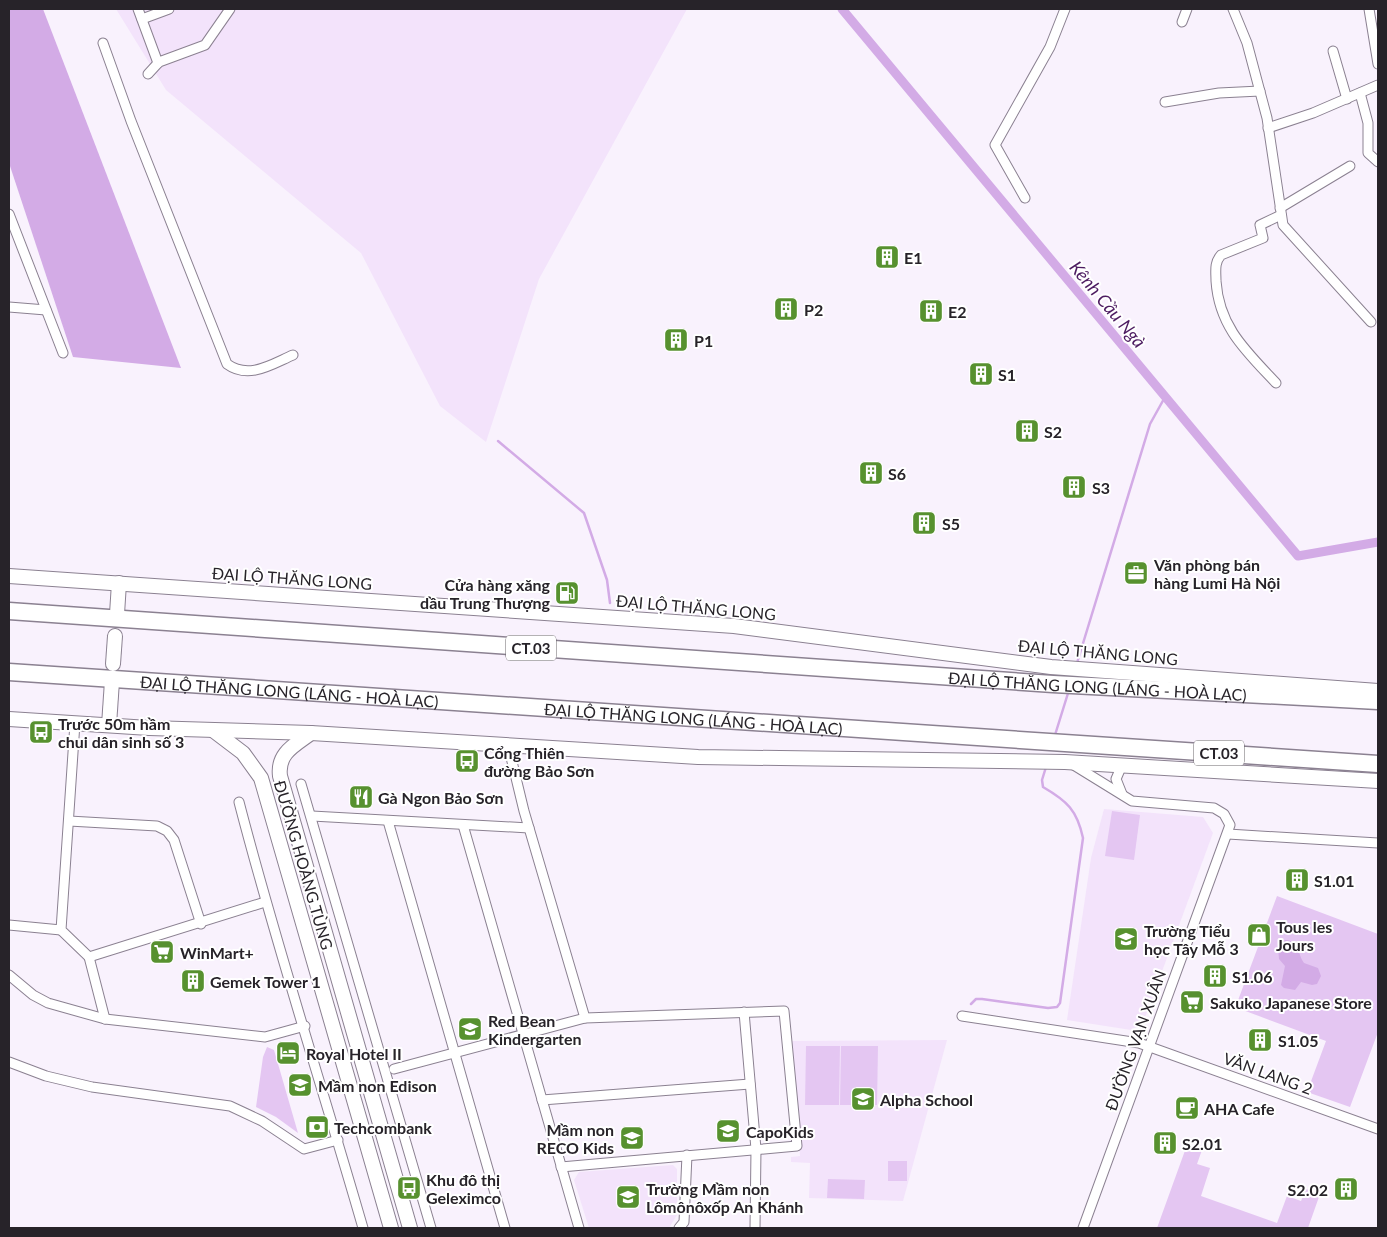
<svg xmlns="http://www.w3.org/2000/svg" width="1387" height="1237" viewBox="0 0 1387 1237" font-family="Lato,sans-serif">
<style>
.built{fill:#f3e3fb}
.green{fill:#e4c6f2}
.water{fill:#d3abe6}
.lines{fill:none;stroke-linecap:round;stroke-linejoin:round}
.stream{stroke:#d3abe6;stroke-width:2.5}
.canal{stroke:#d3abe6;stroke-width:9}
.minor-casing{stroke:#8b8191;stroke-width:11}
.primary-casing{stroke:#8b8191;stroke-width:16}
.motorway-casing{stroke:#8b8191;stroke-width:19}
.minor{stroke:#fff;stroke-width:9}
.primary{stroke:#fff;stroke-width:14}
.motorway{stroke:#fff;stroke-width:16}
.labels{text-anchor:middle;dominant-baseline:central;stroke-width:4;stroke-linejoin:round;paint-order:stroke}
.shield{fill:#fff;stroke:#686569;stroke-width:1}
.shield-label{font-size:15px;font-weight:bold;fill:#272329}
.poi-label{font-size:16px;font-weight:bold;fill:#272329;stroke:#fff;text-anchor:start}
.street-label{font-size:16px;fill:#272329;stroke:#fff}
.water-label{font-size:18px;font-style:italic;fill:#4d1c61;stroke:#fff}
</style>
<rect width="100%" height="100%" fill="#f9f2fd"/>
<g class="built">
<polygon points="116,9 687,9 539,279 486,442 440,406 361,253 166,90"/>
<polygon points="1104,809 1203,817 1213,833 1143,1023 1131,1030 1067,1020 1091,858"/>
<polygon points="947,1040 903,1201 809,1198 810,1163 791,1162 791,1157 800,1156 791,1041"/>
<polygon points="673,1165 677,1169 677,1215 669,1228 589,1228 574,1180 579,1172"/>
</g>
<g class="green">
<polygon points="1112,811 1140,815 1134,860 1105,856"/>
<polygon points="1277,896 1378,934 1378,1032 1350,1107 1307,1092 1326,1041 1240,1009 1237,1003"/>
<polygon points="806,1046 840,1046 839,1105 805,1105"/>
<polygon points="841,1046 878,1046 877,1105 840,1105"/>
<polygon points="267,1047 274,1050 298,1133 276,1117 256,1107 263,1057"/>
<polygon points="1187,1145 1202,1150 1197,1164 1210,1168 1201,1196 1277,1223 1287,1196 1301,1201 1306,1189 1320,1194 1308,1228 1157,1228"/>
<rect x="888" y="1161" width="19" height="20"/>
<polygon points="828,1179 865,1180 864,1199 827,1198"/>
</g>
<g class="water">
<polygon points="9,9 43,9 181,368 73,357 9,163"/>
<path d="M1285,940C1300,941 1297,953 1304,963L1318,968L1321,976L1317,984L1312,985L1301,982L1295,990L1284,988L1281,985L1285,966L1279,959L1278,947Z"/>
</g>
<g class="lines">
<g class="stream">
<polyline points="498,441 584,513 607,580 610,603"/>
<polyline points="1077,663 1150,424 1165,397"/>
<polyline points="1055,735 1069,690"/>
<path d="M971,1004L976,999H982L1048,1008L1057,1007L1060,1003L1083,838C1077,810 1067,801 1043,787L1042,780L1046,767"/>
</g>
<polyline class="canal" points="842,9 1298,556 1378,542"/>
<defs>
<g id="minor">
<polyline points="138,9 158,63"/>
<polyline points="1233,9 1247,43 1267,118 1283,225 1371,322"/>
<polyline points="1369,9 1378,64"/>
<polyline points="142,19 169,9"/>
<polyline points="1182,22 1187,9"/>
<path d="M103,43L131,121L227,364C249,380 272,364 293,355"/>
<polyline points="1333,51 1347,99"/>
<polyline points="148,74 159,62 205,45 230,9"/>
<polyline points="1360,93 1368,123 1368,153 1378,162"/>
<polyline points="1165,102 1219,93 1260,91"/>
<polyline points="1268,128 1313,113 1378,85"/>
<polyline points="1025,198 995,145 1050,47 1065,9"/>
<polyline points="1280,208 1350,166"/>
<polyline points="9,214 63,353"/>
<polyline points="9,307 46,310"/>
<path d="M1276,383C1246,351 1219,327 1216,281C1216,271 1214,263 1221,255L1263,238L1260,225L1281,215"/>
<polyline points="75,723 61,930 89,957 105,1019"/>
<polyline points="508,745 524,811 585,1018"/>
<polyline points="1072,764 1132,801 1214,808 1224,814 1230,825 1083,1228"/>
<polyline points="301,784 431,1228"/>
<polyline points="1122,794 1116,779 1122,765"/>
<path d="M239,802C276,945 322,1086 363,1228"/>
<polyline points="312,816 529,828"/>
<polyline points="69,821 157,826 167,831 174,840 201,924"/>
<polyline points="388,821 505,1228"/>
<polyline points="463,825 579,1228"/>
<polyline points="1228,834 1378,843"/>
<polyline points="9,925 61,930"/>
<polyline points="89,957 265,902"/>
<polyline points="9,975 33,995 48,1003 105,1019 265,1037 305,1026"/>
<polyline points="744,1012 756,1149 755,1228"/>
<polyline points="962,1016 1139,1043 1378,1129"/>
<polyline points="9,1062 46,1076 92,1087 230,1106 262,1121 304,1149 338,1140"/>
<polyline points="394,1069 585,1018 784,1011 797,1146 561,1167"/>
<polyline points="542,1100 750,1084"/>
<polyline points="679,1228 684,1222 687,1155"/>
</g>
<g id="primary">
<polyline points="9,576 734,626 1051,667 1378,691"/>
<polyline points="117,614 119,583"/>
<polyline points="113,664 115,636"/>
<polyline points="9,719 149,728 311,733 698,757 1065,762 1378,781"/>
<polyline points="109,725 112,681"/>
<polyline points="214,731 243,753 261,778 391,1228"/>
<path d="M311,733C295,745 277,753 280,776L410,1228"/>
</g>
<g id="motorway">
<path id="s1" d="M9,611L1053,684L1378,701"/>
<path id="s2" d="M9,672L1378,764"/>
</g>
</defs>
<use href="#minor" class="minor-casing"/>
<use href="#primary" class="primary-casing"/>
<use href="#motorway" class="motorway-casing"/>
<use href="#minor" class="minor"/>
<use href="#primary" class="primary"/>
<use href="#motorway" class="motorway"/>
</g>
<defs>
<symbol id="building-square" viewBox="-11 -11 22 22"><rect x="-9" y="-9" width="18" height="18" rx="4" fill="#57912f" stroke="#fff"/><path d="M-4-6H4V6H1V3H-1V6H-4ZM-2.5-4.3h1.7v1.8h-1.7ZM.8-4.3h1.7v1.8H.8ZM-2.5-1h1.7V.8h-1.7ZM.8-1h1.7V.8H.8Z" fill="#fff"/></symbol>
<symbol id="office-square" viewBox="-11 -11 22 22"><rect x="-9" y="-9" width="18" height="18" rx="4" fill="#57912f" stroke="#fff"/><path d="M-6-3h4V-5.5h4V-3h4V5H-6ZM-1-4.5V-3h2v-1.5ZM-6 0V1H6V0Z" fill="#fff"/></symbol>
<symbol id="fuel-square" viewBox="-11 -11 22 22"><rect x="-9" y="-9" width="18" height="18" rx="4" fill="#57912f" stroke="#fff"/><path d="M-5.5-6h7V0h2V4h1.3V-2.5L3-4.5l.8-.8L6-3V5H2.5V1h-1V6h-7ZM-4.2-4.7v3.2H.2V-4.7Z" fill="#fff"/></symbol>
<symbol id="bus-square" viewBox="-11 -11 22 22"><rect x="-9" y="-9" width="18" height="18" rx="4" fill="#57912f" stroke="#fff"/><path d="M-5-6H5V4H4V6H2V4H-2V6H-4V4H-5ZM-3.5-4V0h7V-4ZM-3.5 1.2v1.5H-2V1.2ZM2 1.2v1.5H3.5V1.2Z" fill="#fff"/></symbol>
<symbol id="restaurant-square" viewBox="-11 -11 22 22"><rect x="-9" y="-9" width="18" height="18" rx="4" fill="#57912f" stroke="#fff"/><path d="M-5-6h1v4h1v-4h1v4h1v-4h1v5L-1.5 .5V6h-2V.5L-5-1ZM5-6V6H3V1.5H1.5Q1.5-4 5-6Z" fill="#fff"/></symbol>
<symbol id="shop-square" viewBox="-11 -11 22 22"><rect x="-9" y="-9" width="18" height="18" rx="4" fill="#57912f" stroke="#fff"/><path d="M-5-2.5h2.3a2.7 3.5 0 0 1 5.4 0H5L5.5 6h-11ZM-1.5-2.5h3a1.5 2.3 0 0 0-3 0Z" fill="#fff"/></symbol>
<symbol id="school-square" viewBox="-11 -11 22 22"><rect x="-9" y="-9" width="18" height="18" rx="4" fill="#57912f" stroke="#fff"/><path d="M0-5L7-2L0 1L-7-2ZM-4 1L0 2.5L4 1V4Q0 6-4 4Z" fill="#fff"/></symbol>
<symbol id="supermarket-square" viewBox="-11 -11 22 22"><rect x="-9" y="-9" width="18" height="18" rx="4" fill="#57912f" stroke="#fff"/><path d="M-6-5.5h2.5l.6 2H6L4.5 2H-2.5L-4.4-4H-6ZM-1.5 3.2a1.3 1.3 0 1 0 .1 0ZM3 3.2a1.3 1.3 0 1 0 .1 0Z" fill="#fff"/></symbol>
<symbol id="hotel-square" viewBox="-11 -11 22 22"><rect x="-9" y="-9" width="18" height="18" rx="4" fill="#57912f" stroke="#fff"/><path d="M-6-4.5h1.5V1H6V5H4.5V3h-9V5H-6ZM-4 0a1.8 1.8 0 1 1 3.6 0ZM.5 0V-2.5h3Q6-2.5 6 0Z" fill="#fff"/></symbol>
<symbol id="cafe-square" viewBox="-11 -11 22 22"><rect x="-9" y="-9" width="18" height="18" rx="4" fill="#57912f" stroke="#fff"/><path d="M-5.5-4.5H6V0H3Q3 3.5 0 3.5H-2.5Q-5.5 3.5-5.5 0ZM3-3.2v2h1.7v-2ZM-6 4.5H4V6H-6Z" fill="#fff"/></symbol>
<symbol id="bank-square" viewBox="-11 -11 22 22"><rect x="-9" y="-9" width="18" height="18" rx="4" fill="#57912f" stroke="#fff"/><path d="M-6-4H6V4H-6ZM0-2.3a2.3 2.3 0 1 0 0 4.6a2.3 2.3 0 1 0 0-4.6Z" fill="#fff"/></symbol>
</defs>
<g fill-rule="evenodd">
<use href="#building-square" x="873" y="243" width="28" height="28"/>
<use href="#building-square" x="772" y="295" width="28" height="28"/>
<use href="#building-square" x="917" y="297" width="28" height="28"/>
<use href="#building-square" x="662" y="326" width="28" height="28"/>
<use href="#building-square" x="967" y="360" width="28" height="28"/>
<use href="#building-square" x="1013" y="417" width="28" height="28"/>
<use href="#building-square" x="857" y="459" width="28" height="28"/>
<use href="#building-square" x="1060" y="473" width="28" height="28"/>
<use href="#building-square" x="910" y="509" width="28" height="28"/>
<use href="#office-square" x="1122" y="559" width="28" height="28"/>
<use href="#fuel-square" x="553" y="579" width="28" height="28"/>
<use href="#bus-square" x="27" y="718" width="28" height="28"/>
<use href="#bus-square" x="453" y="747" width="28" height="28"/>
<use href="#restaurant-square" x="347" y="783" width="28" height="28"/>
<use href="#building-square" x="1283" y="866" width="28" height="28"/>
<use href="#shop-square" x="1245" y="921" width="28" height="28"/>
<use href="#school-square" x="1112" y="925" width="28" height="28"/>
<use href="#supermarket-square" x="148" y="938" width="28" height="28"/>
<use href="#building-square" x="1201" y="962" width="28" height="28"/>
<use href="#building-square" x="179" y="967" width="28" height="28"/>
<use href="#supermarket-square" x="1178" y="988" width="28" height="28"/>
<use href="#school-square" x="456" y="1015" width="28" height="28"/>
<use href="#building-square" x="1246" y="1026" width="28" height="28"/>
<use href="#hotel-square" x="274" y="1039" width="28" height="28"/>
<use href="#school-square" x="286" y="1071" width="28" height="28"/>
<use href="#school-square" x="849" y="1085" width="28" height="28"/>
<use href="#cafe-square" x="1173" y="1094" width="28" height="28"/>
<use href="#bank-square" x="303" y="1113" width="28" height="28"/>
<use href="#school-square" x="714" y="1117" width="28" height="28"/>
<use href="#school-square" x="618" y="1124" width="28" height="28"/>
<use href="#building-square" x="1151" y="1129" width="28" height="28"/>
<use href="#bus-square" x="395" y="1174" width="28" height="28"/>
<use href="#building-square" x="1332" y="1175" width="28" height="28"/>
<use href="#school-square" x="614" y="1183" width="28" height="28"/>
</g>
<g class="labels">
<g class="shield">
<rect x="506" y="635.5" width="50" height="25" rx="4"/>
<rect x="1194" y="740.5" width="50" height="25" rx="4"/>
</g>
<g class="shield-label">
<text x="531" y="648">CT.03</text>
<text x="1219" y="753">CT.03</text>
</g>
<g class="poi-label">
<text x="904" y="257">E1</text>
<text x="804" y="309">P2</text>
<text x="948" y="311">E2</text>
<text x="694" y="340">P1</text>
<text x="998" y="374">S1</text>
<text x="1044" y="431">S2</text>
<text x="888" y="473">S6</text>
<text x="1092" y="487">S3</text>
<text x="942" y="523">S5</text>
<text x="1154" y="564">Văn phòng bán<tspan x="1154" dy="18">hàng Lumi Hà Nội</tspan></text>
<text x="550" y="584" text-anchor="end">Cửa hàng xăng<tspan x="550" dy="18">dầu Trung Thượng</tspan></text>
<text x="58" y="723">Trước 50m hầm<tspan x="58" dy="18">chui dân sinh số 3</tspan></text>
<text x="484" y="752">Cổng Thiên<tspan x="484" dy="18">đường Bảo Sơn</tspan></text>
<text x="378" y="797">Gà Ngon Bảo Sơn</text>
<text x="1314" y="880">S1.01</text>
<text x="1276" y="926">Tous les<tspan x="1276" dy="18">Jours</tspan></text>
<text x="1144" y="930">Trường Tiểu<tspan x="1144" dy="18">học Tây Mỗ 3</tspan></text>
<text x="180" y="952">WinMart+</text>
<text x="1232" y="976">S1.06</text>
<text x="210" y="981">Gemek Tower 1</text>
<text x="1210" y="1002">Sakuko Japanese Store</text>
<text x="488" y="1020">Red Bean<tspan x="488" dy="18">Kindergarten</tspan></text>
<text x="1278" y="1040">S1.05</text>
<text x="306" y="1053">Royal Hotel II</text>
<text x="318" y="1085">Mầm non Edison</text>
<text x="880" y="1099">Alpha School</text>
<text x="1204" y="1108">AHA Cafe</text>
<text x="334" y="1127">Techcombank</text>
<text x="614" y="1129" text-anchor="end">Mầm non<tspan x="614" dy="18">RECO Kids</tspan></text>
<text x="746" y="1131">CapoKids</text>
<text x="1182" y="1143">S2.01</text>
<text x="426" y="1179">Khu đô thị<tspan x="426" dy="18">Geleximco</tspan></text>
<text x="646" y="1188">Trường Mầm non<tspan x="646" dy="18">Lômônôxốp An Khánh</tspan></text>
<text x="1328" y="1189" text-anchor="end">S2.02</text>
</g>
<g class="street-label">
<text transform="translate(292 578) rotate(4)">ĐẠI LỘ THĂNG LONG</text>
<text transform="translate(696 607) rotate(5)">ĐẠI LỘ THĂNG LONG</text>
<text transform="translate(1098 652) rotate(5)">ĐẠI LỘ THĂNG LONG</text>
<text stroke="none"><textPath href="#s1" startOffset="1091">ĐẠI LỘ THĂNG LONG (LÁNG - HOÀ LẠC)</textPath></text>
<text stroke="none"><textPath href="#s2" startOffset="281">ĐẠI LỘ THĂNG LONG (LÁNG - HOÀ LẠC)</textPath></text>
<text stroke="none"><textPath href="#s2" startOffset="686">ĐẠI LỘ THĂNG LONG (LÁNG - HOÀ LẠC)</textPath></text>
<text transform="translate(304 865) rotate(74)">ĐƯỜNG HOÀNG TÙNG</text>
<text transform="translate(1135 1040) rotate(-70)">ĐƯỜNG VẠN XUÂN</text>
<text transform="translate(1268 1073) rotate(20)">VĂN LANG 2</text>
</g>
<g class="water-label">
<text transform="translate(1108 304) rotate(50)">Kênh Cầu Ngà</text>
</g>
</g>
<rect width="1387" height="1237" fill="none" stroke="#272329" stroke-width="20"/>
</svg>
